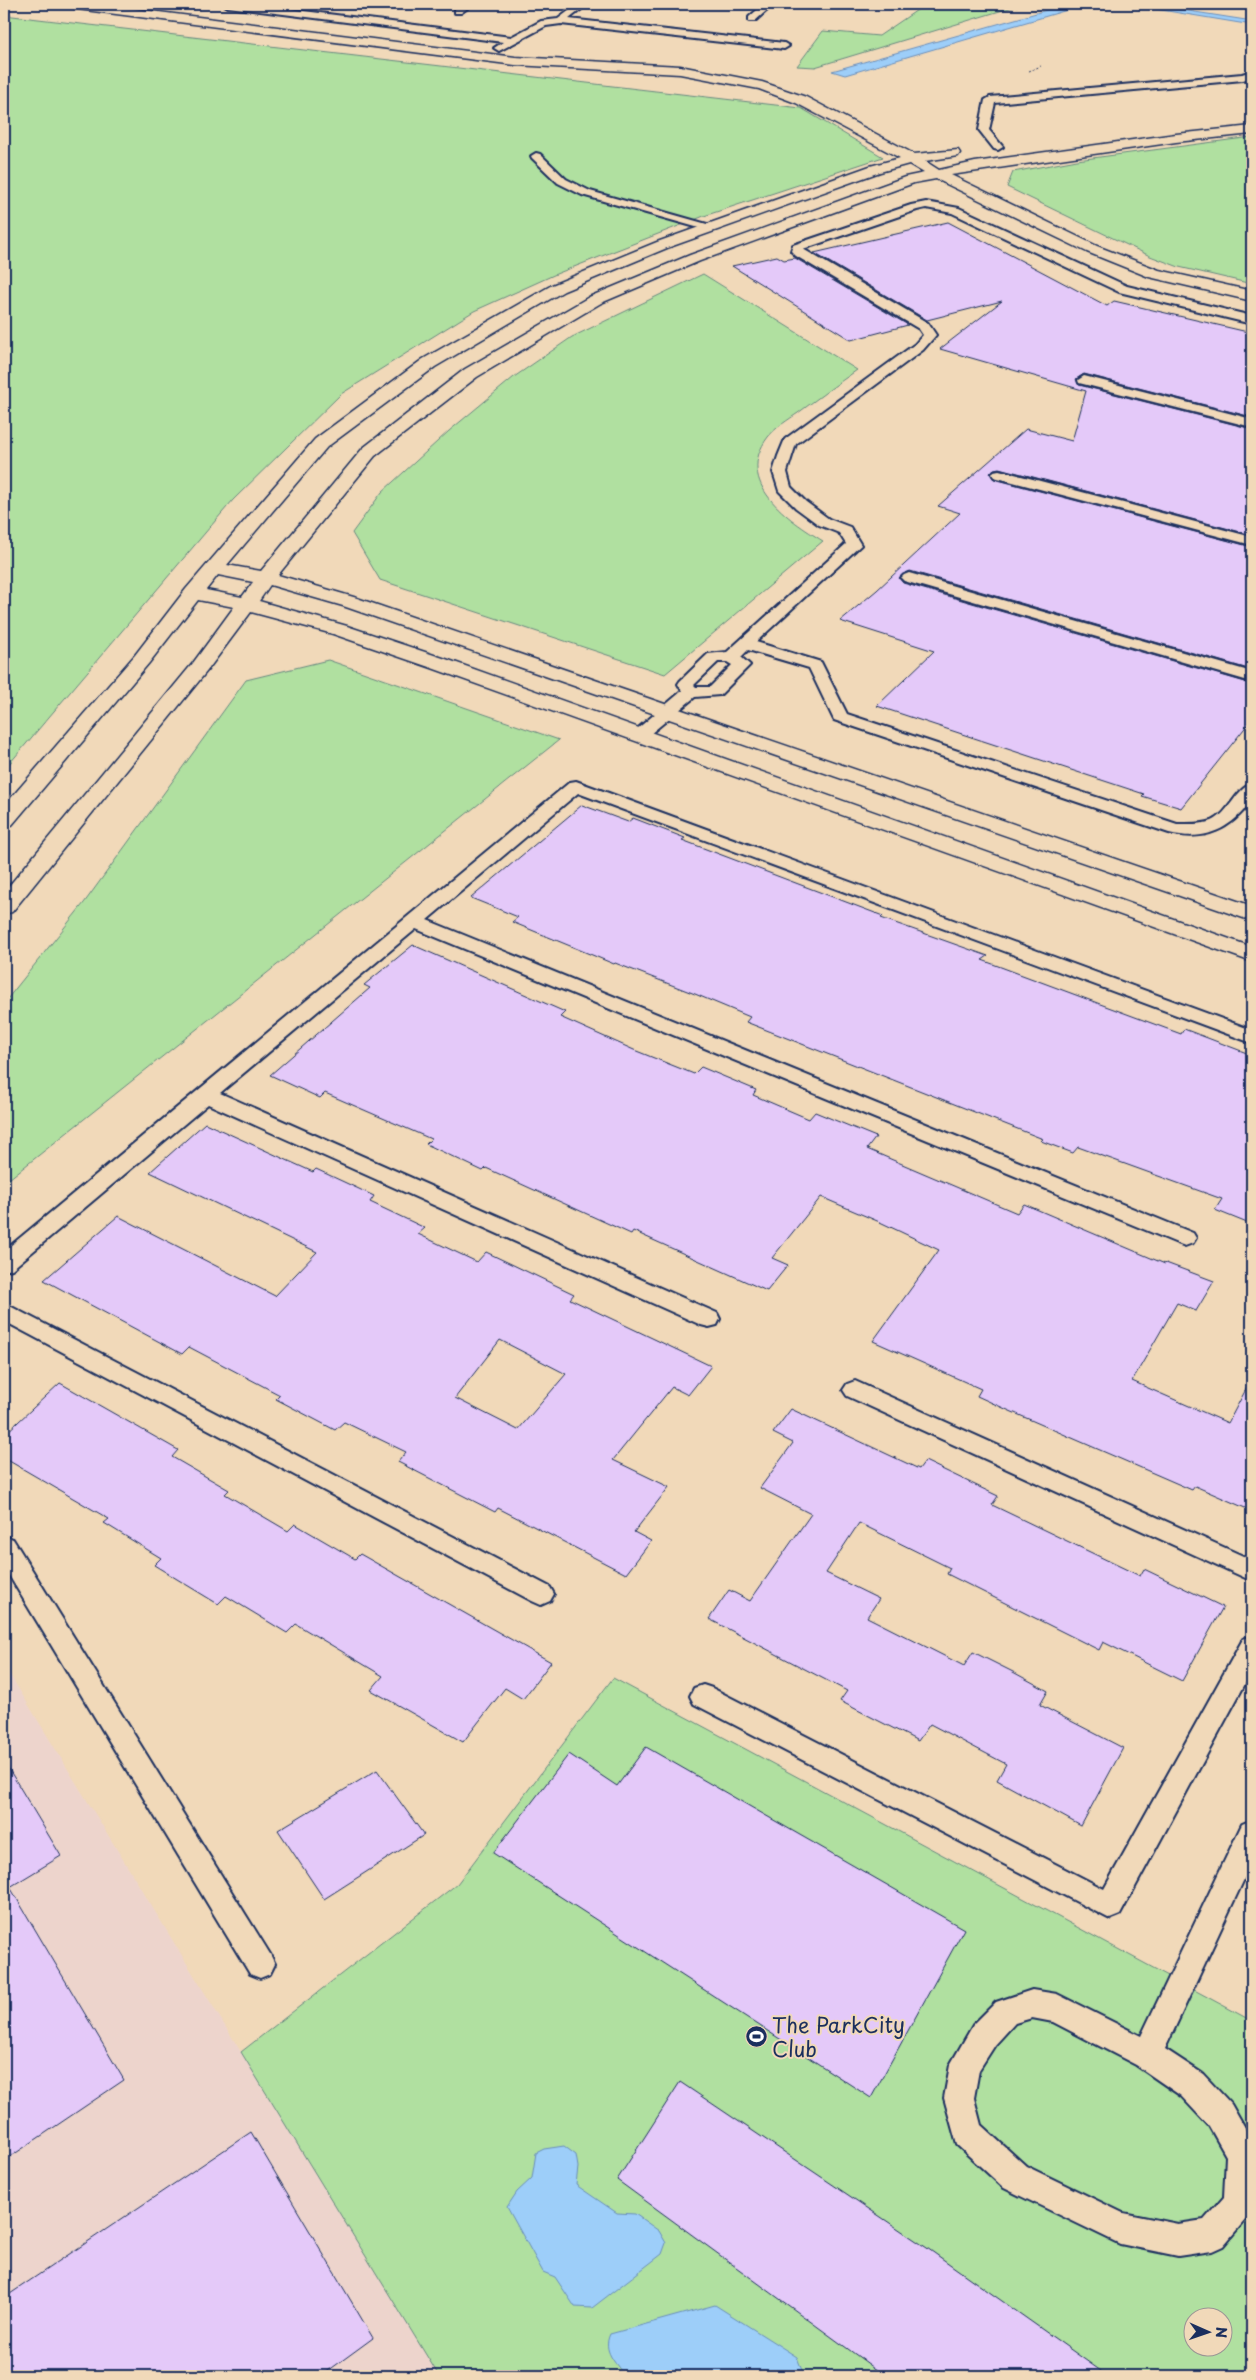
<svg xmlns="http://www.w3.org/2000/svg" width="1256" height="2380" viewBox="0 0 1256 2380" font-family="'Playpen Sans',sans-serif">
<style>
.built{fill:#edd4cc}
.green{fill:#b0e0a0;stroke:#66887f;fill-rule:evenodd}
.water{fill:#9dcef9;stroke:#698ebb}
.building{fill:#e4c9f9;stroke:#1b2f5e;fill-rule:evenodd}
.lines{fill:none;stroke-linecap:round;stroke-linejoin:round}
.service-casing{stroke:#1b2f5e;stroke-width:4}
.minor-casing{stroke:#1b2f5e;stroke-width:3}
.path{stroke:#1b2f5e;stroke-width:1;stroke-dasharray:2 2;stroke-linecap:butt}
.service{fill:#f1d9b9;fill-rule:evenodd}
.minor{fill:#f1d9b9;fill-rule:evenodd}
.labels{text-anchor:middle;dominant-baseline:central;stroke-width:4;stroke-linejoin:round;paint-order:stroke}
.near-poi-label{font-size:21px;fill:#1b2f5e;stroke:#f1d9b9;text-anchor:start}
</style>
<rect width="100%" height="100%" fill="#f1d9b9"/>
<filter id="ink" filterUnits="userSpaceOnUse"><feTurbulence type="fractalNoise" baseFrequency=".02" numOctaves="2"/><feDisplacementMap in="SourceGraphic" scale="10" xChannelSelector="R" yChannelSelector="G"/><feConvolveMatrix kernelMatrix="1 2 1 2 8 2 1 2 1" color-interpolation-filters="sRGB"/></filter>
<g filter="url(#ink)">
<polygon class="built" points="4,1665 241,2052 439,2376 4,2376"/>
<g class="green">
<polygon points="926,4 1023,4 815,67 797,66 823,31 879,36"/>
<polygon points="4,15 801,108 883,157 704,216 556,274 474,311 341,394 233,500 4,770"/>
<polygon points="1252,137 1252,284 1179,267 1150,256 1007,187 1013,172 1077,160"/>
<path d="M703,274L857,370C837,384 818,398 798,413C788,420 776,427 768,437C733,483 789,520 823,541L665,674L380,580L352,533L382,492L449,431L514,377L572,337Z"/>
<polygon points="328,660 559,740 4,1183 4,1003 84,903 246,680"/>
<path d="M613,1678L1252,2021V2376H439L241,2052L457,1884ZM1194,2318H1224V2348H1194Z"/>
</g>
<g class="water">
<polygon points="1068,4 1088,4 845,75 832,71"/>
<polygon points="1125,4 1144,4 1252,21 1252,25"/>
<polygon points="564,2146 576,2155 578,2167 576,2185 617,2213 635,2214 659,2231 666,2243 662,2254 592,2308 575,2307 555,2277 543,2272 507,2207 517,2192 532,2178 536,2153 544,2149"/>
<path d="M715,2305L797,2357L804,2376H625C615,2362 602,2351 610,2334Z"/>
</g>
<g class="building">
<polygon points="948,222 1107,306 1114,301 1252,333 1252,417 1084,374 1076,379 1079,385 1252,429 1252,535 999,468 994,469 990,473 994,479 1252,547 1252,670 910,571 899,578 903,583 1252,684 1252,719 1181,808 1142,796 1144,794 877,706 934,651 840,621 877,590 960,513 938,506 1026,429 1072,441 1086,391 940,349 1002,301 927,320 814,253"/>
<polygon points="777,256 784,260 795,258 908,325 851,340 732,266"/>
<polygon points="582,805 628,822 633,818 685,838 682,840 883,916 881,918 988,956 982,960 1092,1001 1181,1034 1184,1029 1252,1055 1252,1225 1215,1210 1222,1199 1078,1147 1073,1153 1041,1141 1043,1139 746,1022 750,1017 695,994 615,963 614,964 512,922 518,917 471,898"/>
<polygon points="413,945 565,1012 560,1017 634,1050 694,1074 701,1067 756,1090 753,1095 809,1119 815,1112 876,1137 867,1149 1017,1213 1024,1204 1165,1264 1166,1263 1214,1281 1196,1311 1177,1303 1132,1381 1228,1423 1252,1378 1252,1511 1195,1486 1192,1490 1010,1411 977,1396 981,1389 873,1341 939,1250 882,1223 821,1197 772,1258 788,1265 767,1291 633,1231 631,1234 486,1168 483,1171 426,1144 431,1139 325,1093 320,1098 270,1075 370,988 364,985"/>
<path d="M205,1123L313,1172L316,1169L374,1196L370,1202L425,1228L418,1234L477,1262L486,1252L574,1294L570,1299L711,1366L688,1395L672,1387L613,1460L669,1487L634,1532L651,1541L626,1574L498,1508L495,1512L398,1462L406,1452L344,1422L335,1430L276,1399L280,1395L189,1347L182,1354L44,1280L118,1216L275,1296L317,1252L150,1172ZM500,1340L566,1374L518,1430L455,1398Z"/>
<polygon points="60,1383 178,1450 172,1457 229,1490 225,1494 288,1531 295,1524 355,1559 360,1554 551,1662 523,1699 505,1688 463,1742 371,1690 383,1676 296,1624 287,1633 226,1596 218,1604 154,1565 161,1558 104,1523 109,1519 4,1458 4,1435"/>
<polygon points="791,1409 919,1469 925,1461 998,1496 992,1505 1140,1576 1144,1569 1223,1607 1182,1681 1103,1642 1099,1650 947,1574 950,1568 859,1523 826,1573 879,1599 867,1617 964,1666 973,1652 1013,1672 1048,1691 1040,1705 1123,1748 1081,1826 997,1780 1006,1764 930,1724 918,1741 840,1701 847,1691 709,1619 729,1590 750,1601 811,1514 760,1488 793,1443 773,1433"/>
<polygon points="646,1747 964,1929 871,2098 493,1853 569,1754 617,1786"/>
<polygon points="4,1761 61,1856 10,1887 124,2080 4,2161"/>
<polygon points="377,1770 424,1835 324,1899 278,1830"/>
<polygon points="680,2082 927,2248 1108,2376 885,2376 617,2180"/>
<polygon points="251,2132 373,2338 321,2376 4,2376 4,2298"/>
</g>
<g class="lines">
<defs>
<g id="service">
<polygon points="223,4 248,4 511,37 541,21 558,19 578,4 588,4 569,19 784,43 789,46 784,49 561,24 546,26 499,51 494,48 503,42 228,7"/>
<polygon points="462,4 473,4 461,13 455,13 455,9"/>
<polygon points="764,4 774,4 755,21 749,21 749,17"/>
<polygon points="1252,71 1252,77 1243,80 995,103 989,130 1003,147 998,150 994,149 979,130 985,100 990,97 1242,74"/>
<polygon points="536,153 540,154 566,179 590,191 714,226 716,228 710,231 582,195 558,183 532,158 531,156"/>
<path d="M926,202L959,208L1127,286L1252,316V324L1119,292L952,213L926,208L917,210L803,249L928,323L936,335L923,350L796,444L792,456L787,472L791,487L806,502L829,519L850,527L861,545L756,642L821,662L847,714L1177,824C1188,824 1201,825 1212,821C1229,814 1236,788 1252,784V800C1231,829 1206,842 1169,833L834,720L809,668L748,650L741,657L750,665L720,695L695,697L644,739H632L630,735L682,691L678,684L680,681L708,654L727,652L846,544L839,533L819,525L796,508L779,491L773,472L778,456L785,439L915,344L923,335L919,329L796,256L791,251L793,245L911,205ZM718,662H727L732,665L710,687H696L694,685Z"/>
<polygon points="1084,376 1252,419 1252,427 1079,383 1078,380"/>
<polygon points="999,470 1252,537 1252,545 994,477 992,474 994,471"/>
<polygon points="909,573 1252,672 1252,682 904,581 901,578 904,575"/>
<polygon points="576,781 1252,1030 1252,1043 578,793 427,920 1193,1233 1196,1238 1193,1243 1185,1246 1177,1243 416,929 220,1093 717,1313 720,1319 717,1325 709,1327 701,1325 208,1104 12,1269 4,1271 4,1251 570,782"/>
<polygon points="4,1303 550,1587 554,1594 550,1601 541,1605 532,1601 4,1321"/>
<polygon points="855,1381 1252,1560 1252,1581 847,1396 843,1390 847,1384"/>
<polygon points="4,1536 13,1539 270,1954 275,1964 270,1974 260,1978 250,1974 4,1567"/>
<polygon points="1252,1636 1252,1671 1120,1915 1110,1919 694,1704 690,1696 694,1688 703,1685 712,1688 1104,1889 1243,1639"/>
<path d="M1252,1820V1862L1165,2049L1203,2074L1231,2104L1252,2141V2212L1223,2246L1212,2251L1178,2256L1120,2244L1004,2188L957,2145L944,2098L950,2065L973,2025L996,2002L1032,1990L1057,1994L1141,2036L1242,1824ZM1032,2018L1053,2022L1136,2065L1181,2096L1209,2126L1226,2156L1224,2197L1204,2220L1178,2224L1123,2213L1026,2166L981,2125L974,2098L979,2070L995,2045L1015,2023Z"/>
</g>
<path id="minor" d="M72,4H95L515,57L680,66L762,82L806,97L914,154L958,150L960,153L958,156L925,161L939,170L975,162L1176,134L1252,126V134L1176,142L951,175L1097,246L1159,270L1252,291V301L1149,277L1087,252L936,179L914,183L700,261L601,303L477,377L375,456L278,575L357,598L1252,906V921L343,606L270,585L259,601L347,626L443,658L1252,947V962L429,667L333,634L251,612L207,671L12,912L4,914V892L193,663L234,607L198,600L149,663L12,825L4,827V806L135,655L186,589L315,439L423,359L552,285L657,242L870,166L900,158L796,103L759,89L680,74L515,65L77,9L73,8ZM909,164L924,173L905,177L690,255L589,297L465,369L363,448L261,571L227,565L327,447L435,367L564,291L667,248L880,172ZM218,575L253,582L242,597L206,590Z"/>
</defs>
<use href="#service" class="service-casing"/>
<use href="#minor" class="minor-casing"/>
<polyline class="path" points="1029,71 1041,66"/>
<use href="#service" class="service"/>
<use href="#minor" class="minor"/>
</g>
</g>
<defs>
<symbol id="stadium-disc" viewBox="-11 -11 22 22"><circle r="9.5" fill="#1b2f5e" stroke="#f1d9b9"/><path d="M0-5a6.5 5 0 1 0 0 10a6.5 5 0 1 0 0-10ZM-3.5-1.8h7v3.6h-7Z" fill="#fff"/></symbol>
</defs>
<g fill-rule="evenodd">
<use href="#stadium-disc" x="744" y="2024" width="25" height="25"/>
</g>
<g class="labels">
<g class="near-poi-label">
<text x="772" y="2024">The ParkCity<tspan x="772" dy="24">Club</tspan></text>
</g>
</g>
<rect width="1256" height="2380" fill="none" stroke="#f1d9b9" stroke-width="20"/>
<rect x="10" y="10" width="1236" height="2360" fill="none" stroke="#1b2f5e" stroke-width="2" filter="url(#ink)"/>
<g transform="translate(1208 2332) rotate(92)"><circle r="24" fill="#f1d9b9" stroke="#9b9595"/>
<path d="M0-4L9 19L0 12L-9 19Z" fill="#1b2f5e"/>
<text y="-8" font-size="14" font-weight="bold" text-anchor="middle" fill="#1b2f5e">N</text>
</g>
</svg>
